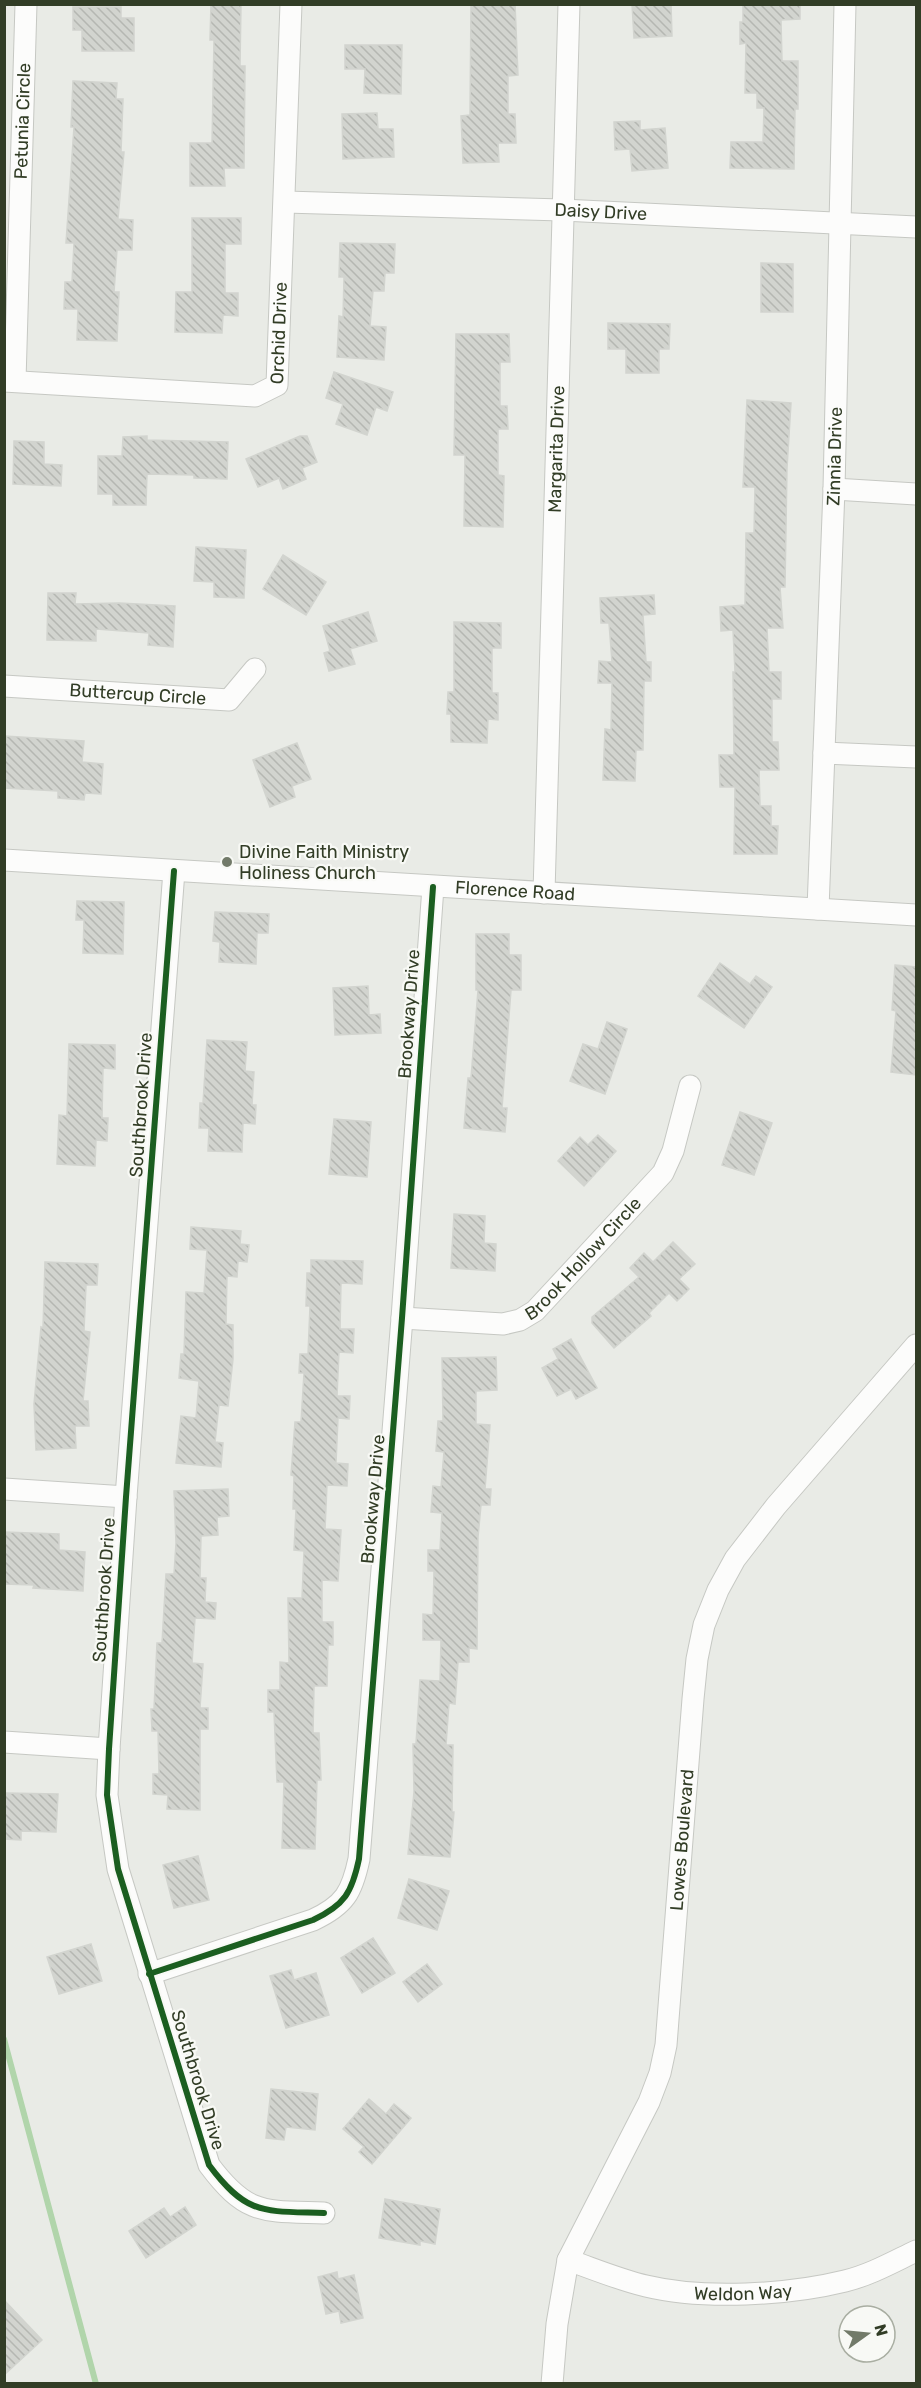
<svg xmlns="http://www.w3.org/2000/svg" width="921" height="2388" viewBox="0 0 921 2388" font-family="Rubik,sans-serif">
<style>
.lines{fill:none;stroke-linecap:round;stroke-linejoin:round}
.stream{stroke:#b1d5ab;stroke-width:6}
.building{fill:url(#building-back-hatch);stroke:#d2d4cf;stroke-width:1.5}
.minor-casing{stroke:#c6c8c3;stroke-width:23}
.minor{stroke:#fcfcfb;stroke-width:21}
.cycleway-casing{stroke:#f8f9f5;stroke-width:10}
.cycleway{stroke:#1b5e20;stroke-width:6}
.poi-dot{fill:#727a69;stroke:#f8f9f5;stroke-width:2}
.labels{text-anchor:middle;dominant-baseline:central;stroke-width:4.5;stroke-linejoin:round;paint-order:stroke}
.street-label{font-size:18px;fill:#323d26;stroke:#f8f9f5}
.poi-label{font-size:18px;fill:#323d26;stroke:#f8f9f5;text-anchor:start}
</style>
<defs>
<pattern id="building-back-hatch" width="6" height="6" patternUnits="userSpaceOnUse" patternTransform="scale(1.5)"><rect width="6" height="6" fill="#d2d4cf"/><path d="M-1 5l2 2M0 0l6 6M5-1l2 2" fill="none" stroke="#b5b7b2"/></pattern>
</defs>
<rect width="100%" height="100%" fill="#e9ebe6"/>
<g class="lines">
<polyline class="stream" points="4,2039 96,2384"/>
</g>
<g class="building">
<polygon points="211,4 241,4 240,66 245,66 244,168 224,168 225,186 190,186 190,143 212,143 214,40 210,40"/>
<polygon points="471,4 515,4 518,75 508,76 508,114 515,114 516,143 498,143 499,162 463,163 461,116 470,115"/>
<polygon points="632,4 671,4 672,36 634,38"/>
<polygon points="743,4 800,4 800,19 781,20 782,61 798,61 798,109 795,109 794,169 730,168 731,142 763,142 764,108 757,108 757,93 745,93 746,43 740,44 740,22 743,22"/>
<polygon points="73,7 121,7 121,18 134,18 134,51 82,51 82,30 73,30"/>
<polygon points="345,45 402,45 401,94 364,93 365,69 345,69"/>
<polygon points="73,81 117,83 116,99 123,99 121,152 124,152 118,219 133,220 132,250 117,250 114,292 119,292 117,341 77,340 78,309 64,309 65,282 72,282 74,243 66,243 74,127 71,127"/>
<polygon points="377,113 378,129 393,129 394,157 343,159 342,114"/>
<polygon points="640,121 640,130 665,128 668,168 632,171 630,149 615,150 614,122"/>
<polygon points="192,218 241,218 241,244 225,244 225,293 238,293 238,316 223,315 222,333 175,332 176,292 192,292"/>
<polygon points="340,243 395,244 394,273 385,273 384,291 373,291 370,326 386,327 384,360 337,357 339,316 343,317 344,277 339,277"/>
<polygon points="761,263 793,264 793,312 761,312"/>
<polygon points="608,323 670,324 669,349 659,349 659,373 626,373 626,349 608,349"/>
<polygon points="456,334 509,334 510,362 500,362 500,406 507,406 508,429 498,429 498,475 504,476 503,527 464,526 465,455 454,455"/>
<polygon points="334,372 393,392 387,411 376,407 367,435 336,424 343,404 326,398"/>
<polygon points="747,400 791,403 787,468 785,587 780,587 783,628 767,628 769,672 781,672 781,699 772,699 772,742 778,742 779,770 759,770 760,806 771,806 771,826 778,826 777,854 734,854 735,787 720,787 719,755 734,755 733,672 735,672 733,630 721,631 720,607 745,605 746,533 754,533 755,487 743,487"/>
<polygon points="147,436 147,440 228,442 227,479 194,478 194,475 147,474 146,505 113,505 113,494 98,494 98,456 122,456 123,437"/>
<polygon points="300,436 307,436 317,462 302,468 306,479 283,489 279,478 258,487 246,459"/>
<polygon points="14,441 44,442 44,464 62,465 61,486 13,484"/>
<polygon points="196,547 246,550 244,598 214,597 214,582 194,581"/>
<polygon points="283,555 326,582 306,615 263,589"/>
<polygon points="48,593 76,593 75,604 119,603 175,606 173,647 148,645 149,633 96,629 96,641 47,640"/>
<polygon points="654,595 655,614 643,615 646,662 651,662 651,681 644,681 643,750 636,750 635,781 603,780 605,729 611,730 612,683 598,683 599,661 612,662 609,623 601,623 600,598"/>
<polygon points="368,612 377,641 350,649 355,664 329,671 324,653 330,651 323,626"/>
<polygon points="454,622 501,623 501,648 492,648 492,693 498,693 498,720 488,719 487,743 451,742 451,714 447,714 448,692 454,692"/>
<polygon points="4,736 84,741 82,762 103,764 101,794 85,793 84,800 58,798 58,791 4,788"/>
<polygon points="297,743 311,779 292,786 295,797 270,807 253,760"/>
<polygon points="77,901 124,902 123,954 83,953 84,920 76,920"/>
<polygon points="215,912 269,914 268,933 257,933 256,964 219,962 220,942 213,941"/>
<polygon points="476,934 509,934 509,955 521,955 521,990 511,990 502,1108 507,1108 505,1132 464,1128 468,1078 471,1078 478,990 476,990"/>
<polygon points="720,963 750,984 756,976 772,987 744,1028 698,996"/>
<polygon points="895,965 916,967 916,1075 891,1072 896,1011 892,1010"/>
<polygon points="368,986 369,1015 380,1014 381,1033 335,1035 333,988"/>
<polygon points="607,1022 627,1029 605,1094 570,1081 583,1044 598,1049"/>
<polygon points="207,1040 247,1042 245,1071 254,1072 252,1105 256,1105 255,1124 243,1123 242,1152 208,1151 209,1128 199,1128 200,1103 203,1103"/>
<polygon points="69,1044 115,1045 115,1069 103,1068 102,1118 108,1118 107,1141 96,1140 95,1166 57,1164 59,1115 67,1116"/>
<polygon points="740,1112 772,1123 754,1175 722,1165"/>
<polygon points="334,1119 371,1122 367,1177 329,1174"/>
<polygon points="598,1135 616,1151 584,1186 558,1161 580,1137 588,1145"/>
<polygon points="454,1214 485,1216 484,1243 496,1244 495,1271 451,1268"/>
<polygon points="191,1227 241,1231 240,1244 249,1245 247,1262 238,1261 237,1277 227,1276 226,1324 233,1325 233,1359 228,1406 219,1405 215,1442 223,1443 221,1467 176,1463 181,1416 196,1418 199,1381 179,1378 181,1354 184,1354 186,1292 204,1293 207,1250 190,1249"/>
<polygon points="673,1242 695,1264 679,1279 689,1289 677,1301 669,1293 649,1313 651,1316 614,1348 592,1323 592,1317 639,1277 630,1268 644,1253 653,1262"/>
<polygon points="311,1260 363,1261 362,1284 341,1283 340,1329 354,1329 353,1353 339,1352 337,1396 350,1396 349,1419 338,1418 336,1463 348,1464 347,1486 327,1485 325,1529 341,1530 338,1581 322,1580 322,1622 333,1622 333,1645 328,1645 327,1686 314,1686 313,1733 319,1733 321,1780 317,1780 315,1849 282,1848 284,1782 277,1782 274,1712 268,1712 268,1690 280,1690 280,1662 289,1663 288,1598 302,1598 304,1551 294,1550 296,1509 293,1509 294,1476 291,1475 295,1422 301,1422 304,1373 299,1373 300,1354 308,1354 310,1306 306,1306 307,1273 311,1273"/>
<polygon points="45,1262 98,1264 97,1285 86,1285 84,1331 90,1332 83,1401 88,1401 89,1426 75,1426 76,1448 36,1450 34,1404 41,1327 43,1328"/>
<polygon points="571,1339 597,1388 576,1399 571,1389 557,1396 542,1368 558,1359 553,1349"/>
<polygon points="496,1357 497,1390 476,1391 476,1424 490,1425 485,1489 491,1489 490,1505 481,1505 478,1537 477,1649 469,1648 469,1662 458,1662 455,1704 449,1703 446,1745 453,1745 452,1812 454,1812 450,1857 408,1854 414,1792 413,1744 416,1744 420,1680 440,1681 441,1640 423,1640 423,1614 433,1615 434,1571 428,1571 428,1550 440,1550 442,1513 431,1512 433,1486 441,1487 444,1452 436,1451 438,1421 443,1421 442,1358"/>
<polygon points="228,1489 229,1516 217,1517 218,1535 201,1536 200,1578 206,1578 205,1602 216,1603 215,1619 195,1618 192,1663 203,1664 200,1708 208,1708 208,1729 200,1729 200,1810 167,1809 168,1795 153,1794 153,1774 159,1774 158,1731 152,1731 151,1709 154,1709 157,1643 162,1643 166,1574 174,1574 176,1543 174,1491"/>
<polygon points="4,1532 59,1534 59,1550 85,1552 83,1591 33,1588 34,1585 4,1584"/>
<polygon points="5,1793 58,1794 56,1832 21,1831 21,1840 4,1839"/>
<polygon points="198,1856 209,1900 174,1908 163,1865"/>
<polygon points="409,1879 449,1891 437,1930 398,1918"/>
<polygon points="373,1938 395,1973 362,1993 341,1958"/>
<polygon points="91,1944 102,1981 59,1994 47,1957"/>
<polygon points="427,1964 442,1984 418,2002 403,1982"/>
<polygon points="291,1970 294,1980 316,1973 329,2015 286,2028 270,1976"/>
<polygon points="271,2089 318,2094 315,2130 286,2127 284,2140 266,2138"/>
<polygon points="369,2099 386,2114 394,2104 411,2118 372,2164 359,2152 364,2147 343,2129"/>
<polygon points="385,2199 440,2209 435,2244 420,2241 420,2245 379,2238"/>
<polygon points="185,2207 196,2225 146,2258 129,2231 164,2208 170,2217"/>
<polygon points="337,2272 338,2279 354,2275 363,2318 341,2323 339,2311 326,2314 318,2277"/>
<polygon points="4,2300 42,2340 4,2375"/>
</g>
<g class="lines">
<defs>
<g id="minor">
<path id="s1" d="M285,202L562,210L916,227"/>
<path id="s2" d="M4,381L255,396L277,385L291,4"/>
<path id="s3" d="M15,381L26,4"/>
<polyline points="834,489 916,494"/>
<path id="s4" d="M4,686L229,700L255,669"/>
<polyline points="824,753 916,757"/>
<path id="s5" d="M4,860L916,915"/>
<path d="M174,871L126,1497L109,1749L107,1795L118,1869L209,2165C247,2216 264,2211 324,2213"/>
<path id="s6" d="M544,893L569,4"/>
<path id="s7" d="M818,909L834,489L845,4"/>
<path id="s8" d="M402,1318L503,1324L520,1320L535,1311L663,1173L673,1151L690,1086"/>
<polyline points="4,1489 126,1497"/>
<polyline points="4,1742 109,1749"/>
<path d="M149,1974L313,1920C345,1905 352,1892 359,1859L402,1318L433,887"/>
<path id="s9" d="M568,2260C594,2269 620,2280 646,2286C704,2300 788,2295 845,2281C870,2275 893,2262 916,2251"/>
<path id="s10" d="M552,2384L557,2324L568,2260L649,2102L660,2073L666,2045L693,1699L697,1659L704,1625L718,1590L735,1559L776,1506L916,1345"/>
</g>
</defs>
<use href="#minor" class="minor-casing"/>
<use href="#minor" class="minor"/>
<defs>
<g id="cycleway">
<path d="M174,871L126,1497L109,1749L107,1795L118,1869L209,2165C247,2216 264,2211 324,2213"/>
<path d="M149,1974L313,1920C345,1905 352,1892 359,1859L402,1318L433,887"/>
</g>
</defs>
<use href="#cycleway" class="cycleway-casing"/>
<use href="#cycleway" class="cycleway"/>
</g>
<circle class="poi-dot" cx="227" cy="862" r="6"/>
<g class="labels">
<g class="street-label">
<text stroke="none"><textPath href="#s3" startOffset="260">Petunia Circle</textPath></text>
<text stroke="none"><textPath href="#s1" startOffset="316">Daisy Drive</textPath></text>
<text stroke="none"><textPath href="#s2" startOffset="328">Orchid Drive</textPath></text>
<text stroke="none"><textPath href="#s6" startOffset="444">Margarita Drive</textPath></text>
<text stroke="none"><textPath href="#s7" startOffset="453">Zinnia Drive</textPath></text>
<text stroke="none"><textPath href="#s4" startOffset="134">Buttercup Circle</textPath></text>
<text stroke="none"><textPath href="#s5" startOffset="512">Florence Road</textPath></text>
<text transform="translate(409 1014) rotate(-86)">Brookway Drive</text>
<text transform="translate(141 1105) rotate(-86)">Southbrook Drive</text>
<text stroke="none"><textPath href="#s8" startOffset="207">Brook Hollow Circle</textPath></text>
<text transform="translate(373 1499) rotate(-85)">Brookway Drive</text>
<text transform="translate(104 1590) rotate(-86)">Southbrook Drive</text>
<text stroke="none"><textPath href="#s10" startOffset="568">Lowes Boulevard</textPath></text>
<text transform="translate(198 2080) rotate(73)">Southbrook Drive</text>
<text stroke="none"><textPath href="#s9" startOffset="180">Weldon Way</textPath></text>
</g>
<g class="poi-label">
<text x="239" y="852">Divine Faith Ministry<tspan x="239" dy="21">Holiness Church</tspan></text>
</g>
</g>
<rect width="921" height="2388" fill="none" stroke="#323d26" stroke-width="12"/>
<g transform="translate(867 2334) rotate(75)"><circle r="28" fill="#f8f9f5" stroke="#a9aea2" stroke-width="1.5"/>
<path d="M0-4.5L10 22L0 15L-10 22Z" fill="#727a69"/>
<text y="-9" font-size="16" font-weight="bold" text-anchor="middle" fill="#323d26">N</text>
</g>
</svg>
